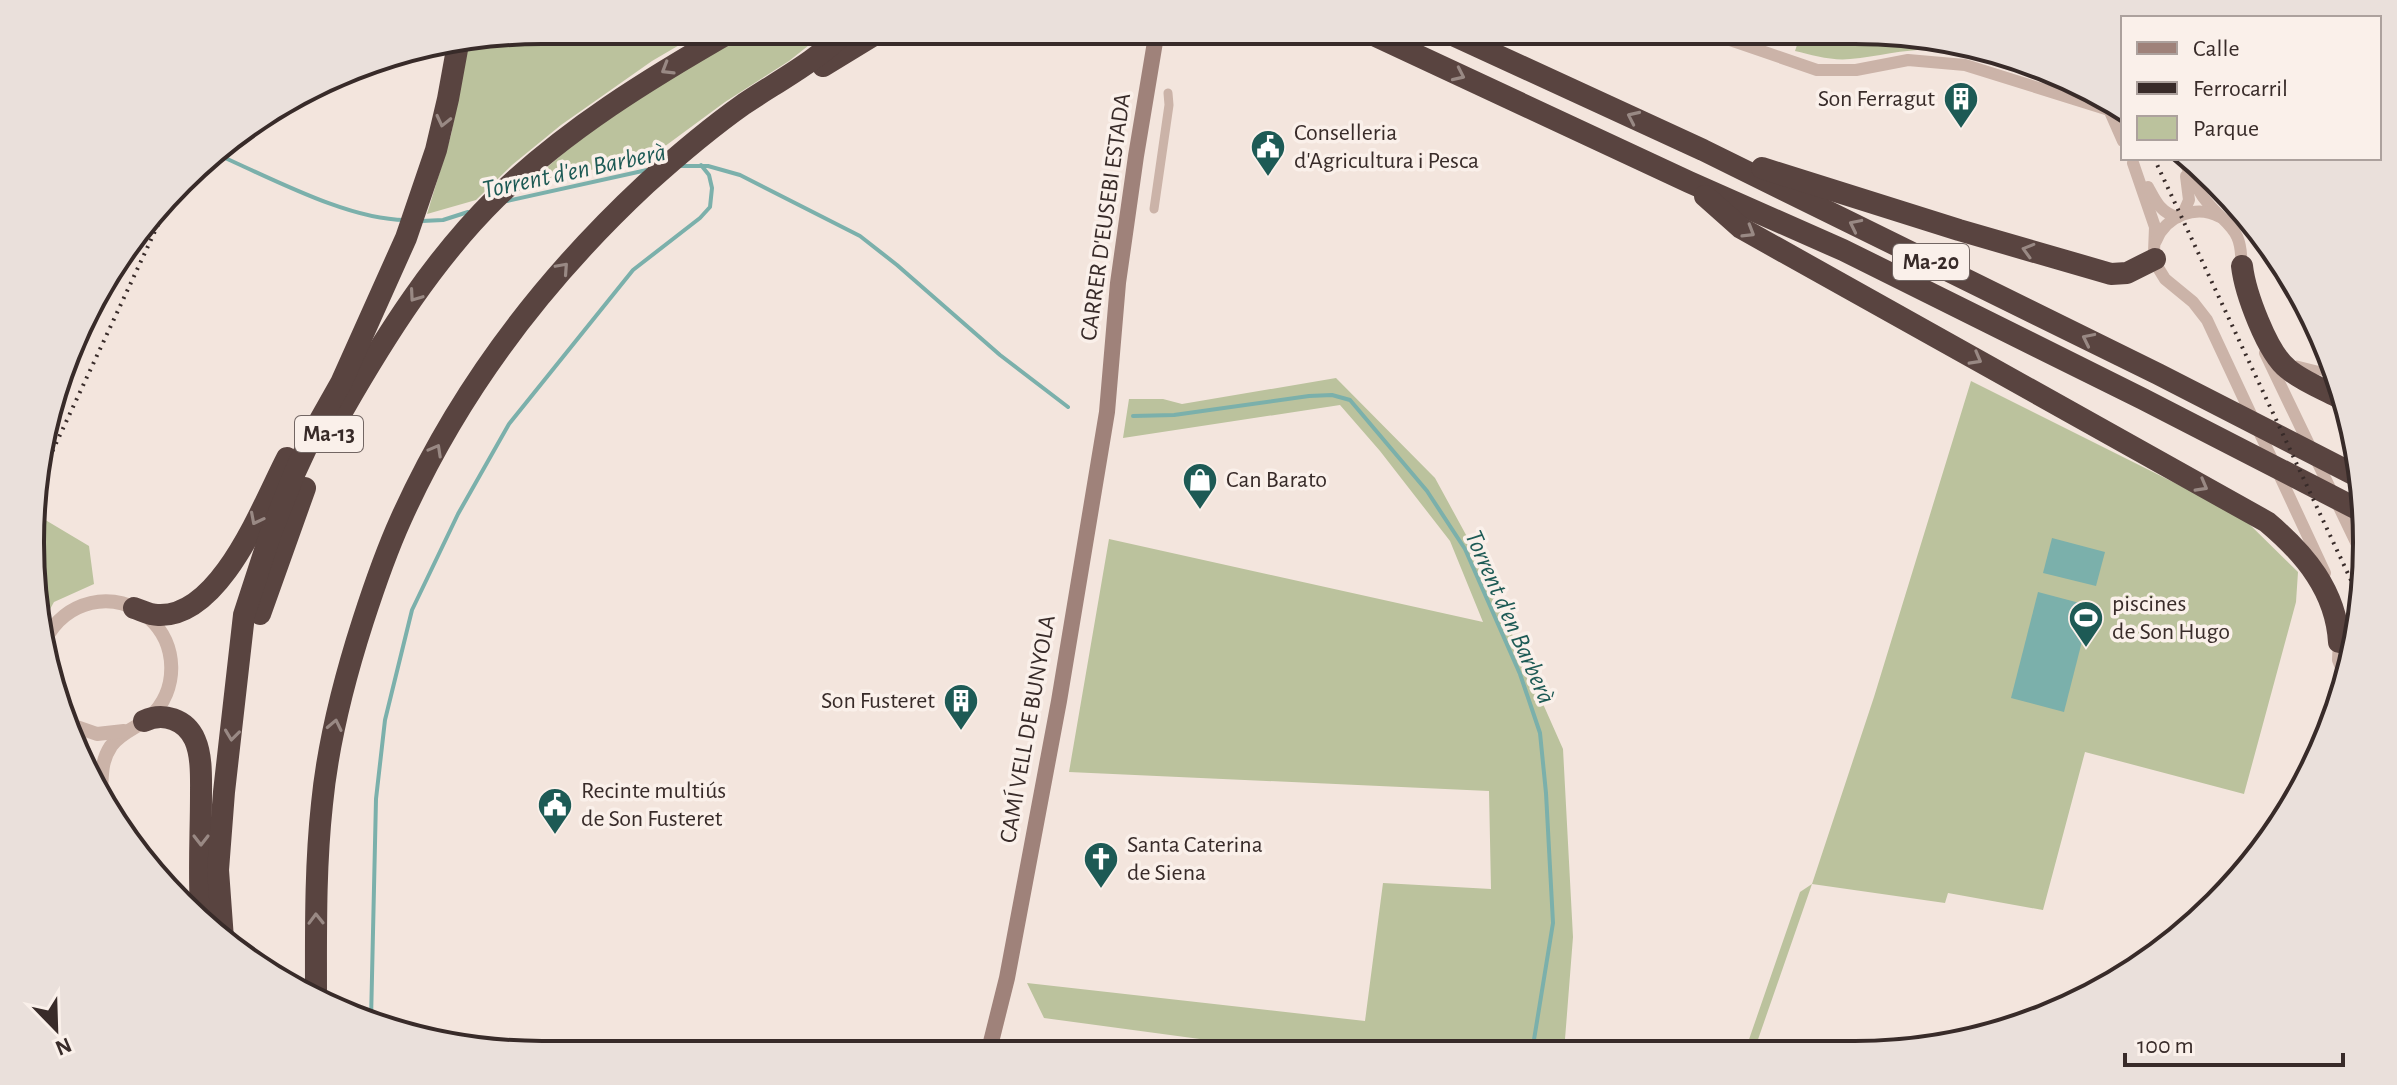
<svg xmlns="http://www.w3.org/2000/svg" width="2397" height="1085" viewBox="0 0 2397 1085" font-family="'Alegreya Sans',sans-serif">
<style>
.green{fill:#bbc29d}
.water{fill:#7bb0ab}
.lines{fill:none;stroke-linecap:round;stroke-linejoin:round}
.stream{stroke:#7bb0ab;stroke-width:4}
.pedestrian{stroke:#cbb3a8;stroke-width:9}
.minor{stroke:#cbb3a8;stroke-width:12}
.tertiary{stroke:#cbb3a8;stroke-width:14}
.secondary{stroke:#9f827a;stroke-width:16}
.motorway{stroke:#594440;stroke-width:22}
.rail{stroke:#382b29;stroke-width:4;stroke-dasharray:2 6;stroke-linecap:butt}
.oneway{stroke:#998984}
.labels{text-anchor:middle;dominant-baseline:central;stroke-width:7;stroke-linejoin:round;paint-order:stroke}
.shield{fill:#faf0ea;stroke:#726663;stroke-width:2}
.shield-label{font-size:22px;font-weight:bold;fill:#382b29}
.poi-label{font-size:24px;fill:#382b29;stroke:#faf0ea;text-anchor:start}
.street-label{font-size:24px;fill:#382b29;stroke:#faf0ea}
.water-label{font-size:26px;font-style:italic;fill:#1d5a55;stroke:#faf0ea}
.rim{fill:none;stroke:#382b29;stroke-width:4}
</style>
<rect width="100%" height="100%" fill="#f3e5dd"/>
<g class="green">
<polygon points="543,30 705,30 652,61 561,125 512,165 476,200 427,214 451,135 469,42"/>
<path d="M753,30H828L789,61L725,102L653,155L528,185C572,142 626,106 678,74C702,58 729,46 753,30Z"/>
<path d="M1802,30H1855L2050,69L2071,83L2062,86C2024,72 1984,54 1943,50C1911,47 1882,56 1850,59C1832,61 1812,55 1795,51Z"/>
<polygon points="1336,378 1435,478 1477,555 1563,749 1573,937 1564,1052 1304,1053 1044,1018 1027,983 1365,1021 1383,883 1491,889 1489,791 1069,772 1109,539 1483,622 1450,541 1380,451 1340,405 1123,438 1129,399 1163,399 1182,404"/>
<polygon points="1971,381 2241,516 2298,572 2296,602 2244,794 2085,752 2043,910 1948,893 1945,903 1812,884 1754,1051 1745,1051 1800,892 1812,884 1874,697"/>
<polygon points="37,515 89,546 94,584 54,602 40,627 34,610"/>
</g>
<g class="water">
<polygon points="2052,538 2105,552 2096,586 2043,573"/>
<polygon points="2038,592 2091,606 2064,712 2011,698"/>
</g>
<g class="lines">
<g class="stream">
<path d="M216,154C269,177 348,220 405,220"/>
<polyline points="679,166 708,166 740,175 860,236 897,265 1000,355 1068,407"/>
<polyline points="507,201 647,170"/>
<polyline points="422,221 443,220 468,212"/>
<polyline points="1133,416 1174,415 1309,396 1332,395 1350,400 1427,491 1465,549 1520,674 1540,733 1546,793 1553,923 1532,1052"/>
<polyline points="371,1021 376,799 385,720 412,610 458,514 509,424 633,270 700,218 710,207 712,188 709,175 701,165"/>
</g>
<g class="pedestrian">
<polyline points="1154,209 1169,105 1168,93"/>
<polyline points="2297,365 2333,374"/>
</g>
<g class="minor">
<polyline points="1701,30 1817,70 1856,70 1908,60 1965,65 2109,110"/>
<polyline points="2108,107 2123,141"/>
<path d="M2183,158C2189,171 2195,185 2203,197C2227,229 2244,224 2241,272"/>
<polyline points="2133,163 2155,227 2154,252 2157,266 2165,279 2193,302 2207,320 2325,573"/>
<path d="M2148,187C2155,200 2161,214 2178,217"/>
<polyline points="2183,214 2189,200 2186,176"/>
<path d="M2156,241C2166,216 2196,204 2220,217"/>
<polyline points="93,300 101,284"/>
<polyline points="2265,353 2364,559"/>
<polyline points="2339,640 2338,660 2342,670"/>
</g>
<g class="tertiary">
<path d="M45,640C55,621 70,608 91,603C112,598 134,604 149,618C178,644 179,690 150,717C137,728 121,732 111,746C99,764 103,780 100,800"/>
<polyline points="74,726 97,734 124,731"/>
<polyline points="76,731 84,751 87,765"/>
</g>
<polyline class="secondary" points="988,1054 1007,978 1059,701 1107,412 1118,283 1136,156 1157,30"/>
<g class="motorway">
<polyline points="1363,30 1689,182 1843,250 2143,399 2361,511"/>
<polyline points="1442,30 1703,150 2158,374 2353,474"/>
<polyline points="823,66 882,30"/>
<polyline points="1762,168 1959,230 2111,274 2127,273 2155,259"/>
<path d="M1705,196L1741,228L2267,522C2305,554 2336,591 2339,642"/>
<path d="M2242,266C2245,292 2267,353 2288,369C2302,381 2321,388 2338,397"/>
<path d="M343,410C386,335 434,259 496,198C565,130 650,78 734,30"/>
<path d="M134,608C141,610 149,615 158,615C221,618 263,504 287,458"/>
<polyline points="260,614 305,488"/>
<path d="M144,721C163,712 186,719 195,740C202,756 201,778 201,795C201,838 198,882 202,925"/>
<polyline points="223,939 218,870 224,792 244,615 270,535 295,472 315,429 341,383 406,238 436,150 448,99 458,44"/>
<path d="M316,997C316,933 315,868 322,804C328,742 344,680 363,621C374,587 386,552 401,519C458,392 544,279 646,184C677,156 710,128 744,104C780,80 817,61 847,30"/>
</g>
<g class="rail">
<polyline points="2154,158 2357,593"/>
<polyline points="39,480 170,199"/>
</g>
</g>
<defs><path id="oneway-chevron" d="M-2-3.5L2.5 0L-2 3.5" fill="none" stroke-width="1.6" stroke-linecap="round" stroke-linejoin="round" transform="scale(2)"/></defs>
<g class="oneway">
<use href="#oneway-chevron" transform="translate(667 69) rotate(149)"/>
<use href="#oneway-chevron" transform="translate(1459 75) rotate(25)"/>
<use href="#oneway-chevron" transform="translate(1633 117) rotate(-155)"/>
<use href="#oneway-chevron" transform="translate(443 121) rotate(103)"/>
<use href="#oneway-chevron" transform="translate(1855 225) rotate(-154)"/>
<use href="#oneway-chevron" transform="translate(1749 232) rotate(31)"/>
<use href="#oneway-chevron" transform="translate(2028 250) rotate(-164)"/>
<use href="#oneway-chevron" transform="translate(563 268) rotate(-48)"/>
<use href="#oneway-chevron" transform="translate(415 296) rotate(125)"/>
<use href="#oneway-chevron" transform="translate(2088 339) rotate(-154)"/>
<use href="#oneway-chevron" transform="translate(1976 359) rotate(29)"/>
<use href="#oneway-chevron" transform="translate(436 450) rotate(-61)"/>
<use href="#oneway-chevron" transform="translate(2202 486) rotate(29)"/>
<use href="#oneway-chevron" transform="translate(256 519) rotate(117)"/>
<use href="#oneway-chevron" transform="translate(335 725) rotate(-78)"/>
<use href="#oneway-chevron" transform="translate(232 735) rotate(97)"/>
<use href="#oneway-chevron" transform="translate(201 840) rotate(90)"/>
<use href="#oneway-chevron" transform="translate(316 919) rotate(-91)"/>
</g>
<defs>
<symbol id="building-pin" viewBox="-11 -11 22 30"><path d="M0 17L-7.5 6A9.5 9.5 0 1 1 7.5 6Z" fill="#1d5a55" stroke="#faf0ea"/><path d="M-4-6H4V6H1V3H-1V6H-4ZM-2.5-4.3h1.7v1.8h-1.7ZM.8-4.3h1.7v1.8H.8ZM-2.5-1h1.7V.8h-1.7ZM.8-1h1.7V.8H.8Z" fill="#fff"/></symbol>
<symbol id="civic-pin" viewBox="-11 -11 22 30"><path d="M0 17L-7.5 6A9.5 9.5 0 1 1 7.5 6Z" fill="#1d5a55" stroke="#faf0ea"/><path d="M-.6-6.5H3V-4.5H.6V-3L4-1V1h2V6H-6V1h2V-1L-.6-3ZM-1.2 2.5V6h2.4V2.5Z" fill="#fff"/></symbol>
<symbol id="shop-pin" viewBox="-11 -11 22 30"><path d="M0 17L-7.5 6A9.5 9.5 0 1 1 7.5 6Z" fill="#1d5a55" stroke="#faf0ea"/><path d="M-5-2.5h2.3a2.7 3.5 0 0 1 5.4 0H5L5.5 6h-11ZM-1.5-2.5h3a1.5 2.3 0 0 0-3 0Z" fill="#fff"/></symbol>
<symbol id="stadium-pin" viewBox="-11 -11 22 30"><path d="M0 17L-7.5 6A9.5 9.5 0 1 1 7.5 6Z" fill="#1d5a55" stroke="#faf0ea"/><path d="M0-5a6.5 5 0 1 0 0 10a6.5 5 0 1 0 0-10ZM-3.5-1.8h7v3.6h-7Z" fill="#fff"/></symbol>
<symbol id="church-pin" viewBox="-11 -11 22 30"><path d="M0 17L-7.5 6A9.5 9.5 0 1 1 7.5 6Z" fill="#1d5a55" stroke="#faf0ea"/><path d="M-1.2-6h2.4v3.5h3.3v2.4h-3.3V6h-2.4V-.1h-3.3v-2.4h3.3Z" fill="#fff"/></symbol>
</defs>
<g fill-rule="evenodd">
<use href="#building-pin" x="1941" y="79" width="40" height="54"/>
<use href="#civic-pin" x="1248" y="127" width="40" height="54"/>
<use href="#shop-pin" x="1180" y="460" width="40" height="54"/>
<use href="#stadium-pin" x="2066" y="598" width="40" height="54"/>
<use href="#building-pin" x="941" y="681" width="40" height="54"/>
<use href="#civic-pin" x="535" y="785" width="40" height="54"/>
<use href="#church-pin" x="1081" y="839" width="40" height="54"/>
</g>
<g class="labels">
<g class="shield">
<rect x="1893" y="244" width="76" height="36" rx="6"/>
<rect x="295" y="416" width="68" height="36" rx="6"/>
</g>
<g class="shield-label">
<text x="1931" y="262">Ma-20</text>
<text x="329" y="434">Ma-13</text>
</g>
<g class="poi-label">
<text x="1935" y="99" text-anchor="end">Son Ferragut</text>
<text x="1294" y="133">Conselleria<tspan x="1294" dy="28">d'Agricultura i Pesca</tspan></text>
<text x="1226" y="480">Can Barato</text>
<text x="2112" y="604">piscines<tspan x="2112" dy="28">de Son Hugo</tspan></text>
<text x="935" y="701" text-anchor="end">Son Fusteret</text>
<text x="581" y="791">Recinte multiús<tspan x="581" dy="28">de Son Fusteret</tspan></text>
<text x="1127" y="845">Santa Caterina<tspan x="1127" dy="28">de Siena</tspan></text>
</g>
<g class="street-label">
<text transform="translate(1106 217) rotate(-82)">CARRER D'EUSEBI ESTADA</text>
<text transform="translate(1028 729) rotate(-80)">CAMÍ VELL DE BUNYOLA</text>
</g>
<g class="water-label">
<text transform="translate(574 171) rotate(-12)">Torrent d'en Barberà</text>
<text transform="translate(1510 617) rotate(66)">Torrent d'en Barberà</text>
</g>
</g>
<path d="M0 0H2397V1085H0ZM542 44H1855A498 498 0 0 1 2353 542V543A498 498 0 0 1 1855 1041H542A498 498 0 0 1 44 543V542A498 498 0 0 1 542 44Z" fill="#eae0db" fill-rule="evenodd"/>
<path class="rim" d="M542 44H1855A498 498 0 0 1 2353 542V543A498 498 0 0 1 1855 1041H542A498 498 0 0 1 44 543V542A498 498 0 0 1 542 44Z"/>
<rect x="2121" y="16" width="260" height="144" fill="#faf0ea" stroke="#aca19d" stroke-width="2"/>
<rect x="2137" y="42" width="40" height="12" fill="#9f827a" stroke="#aca19d" stroke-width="2"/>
<text x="2193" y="56" font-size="24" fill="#382b29">Calle</text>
<rect x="2137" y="82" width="40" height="12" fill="#382b29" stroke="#aca19d" stroke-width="2"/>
<text x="2193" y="96" font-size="24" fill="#382b29">Ferrocarril</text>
<rect x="2137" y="116" width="40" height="24" fill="#bbc29d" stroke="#aca19d" stroke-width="2"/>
<text x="2193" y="136" font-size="24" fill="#382b29">Parque</text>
<g transform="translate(56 1029) rotate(157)" stroke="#faf0ea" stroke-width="6" paint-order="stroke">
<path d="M0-6L14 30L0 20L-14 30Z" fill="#382b29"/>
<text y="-12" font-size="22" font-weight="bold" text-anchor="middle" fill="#382b29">N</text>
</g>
<path d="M2125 1053v12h218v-12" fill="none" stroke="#382b29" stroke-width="4"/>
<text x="2137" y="1053" font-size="24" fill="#382b29" stroke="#faf0ea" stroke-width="6" paint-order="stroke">100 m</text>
</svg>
